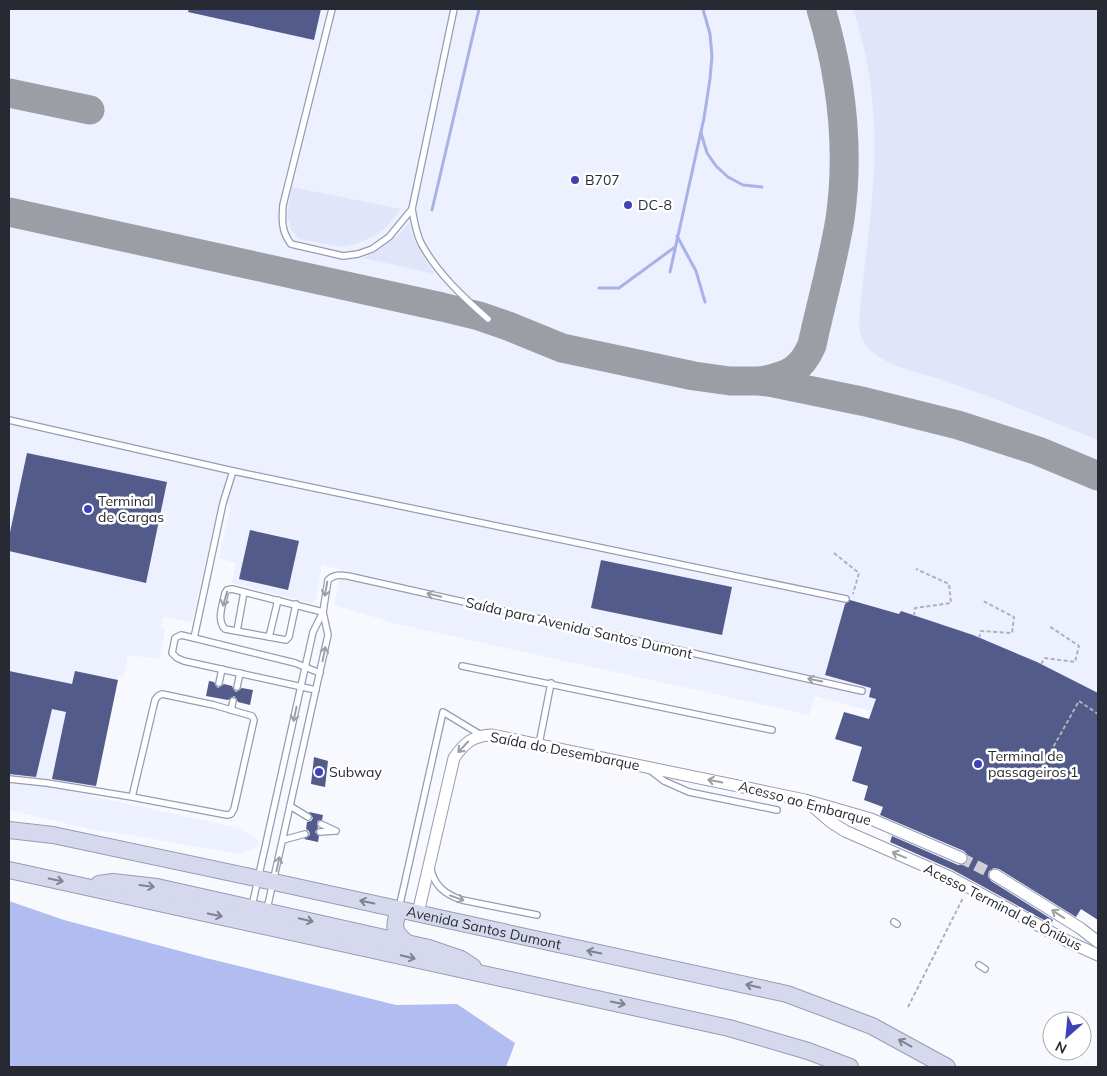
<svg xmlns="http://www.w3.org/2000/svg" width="1107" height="1076" viewBox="0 0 1107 1076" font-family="Mulish,sans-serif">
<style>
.built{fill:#edf0fe}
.green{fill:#e1e5f9}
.forest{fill:#b1bcf1}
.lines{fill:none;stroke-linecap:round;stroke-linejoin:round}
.stream{stroke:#a8b2e7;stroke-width:3}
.taxiway{stroke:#9c9ea5;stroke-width:29}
.building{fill:#535b8a}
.street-tunnel{stroke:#ced0d6;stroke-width:11;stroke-dasharray:11 5.5;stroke-linecap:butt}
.lane-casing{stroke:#969cb4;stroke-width:8}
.street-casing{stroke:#969cb4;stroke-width:13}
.secondary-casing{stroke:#969cb4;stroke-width:18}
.path{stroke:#b0b1b8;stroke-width:2;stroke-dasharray:4 2.5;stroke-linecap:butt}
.lane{stroke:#fff;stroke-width:5.5}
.street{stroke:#fff;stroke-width:11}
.secondary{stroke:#d6d9ed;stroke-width:16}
.oneway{stroke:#9e9fa3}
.oneway2{stroke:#7f8290}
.poi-dot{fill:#4041b6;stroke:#fff;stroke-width:2}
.labels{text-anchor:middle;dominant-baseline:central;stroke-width:5;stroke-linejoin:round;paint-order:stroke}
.poi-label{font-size:14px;fill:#282a33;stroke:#fff;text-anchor:start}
.street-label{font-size:14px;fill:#282a33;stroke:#fff}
</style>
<rect width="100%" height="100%" fill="#f8f9ff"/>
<polygon class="built" points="9,9 1098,9 1098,920 1081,909 1075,919 996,872 962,855 879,820 883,807 868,786 852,781 862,747 835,739 844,712 868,719 871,711 815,696 809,715 397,624 334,605 342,570 322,565 316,600 310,603 232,583 236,563 219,558 231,505 219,502 192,623 163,617 161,628 165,629 159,659 128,655 124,677 118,676 96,788 52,779 48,779 46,786 239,828 257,840 259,844 255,848 239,854 119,833 97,831 9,810"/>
<g class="green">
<path d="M853,9H1098V440C1050,420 1001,401 951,383C925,373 892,370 870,350C861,341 859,331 859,319C863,274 870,230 873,186C878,127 872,65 853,9Z"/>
<polygon points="292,187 401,209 387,226 372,237 356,244 342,247 299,239 291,229 287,215"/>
<path d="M409,223C414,243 423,258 435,274L363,258C381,249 397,239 409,223Z"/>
</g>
<polygon class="forest" points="9,901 64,920 206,958 396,1005 457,1004 515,1043 506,1067 9,1067"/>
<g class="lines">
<g class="stream">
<polyline points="701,133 707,153 716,166 728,177 743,185 762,187"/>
<polyline points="432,210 479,9"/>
<polyline points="677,236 696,271 705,302"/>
<polyline points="670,272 704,118 710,79 712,56 710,34 703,9"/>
<polyline points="599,288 619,288 675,247"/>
</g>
<g class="taxiway">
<polyline points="9,93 90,110"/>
<polyline points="9,212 442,307 479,316 508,326 562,348 694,376 730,381 759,381 774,383 866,402 958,425 1038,451 1098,476"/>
<path d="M761,381C787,376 801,371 812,345C821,303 833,262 840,219C850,149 841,76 821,9"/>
</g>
</g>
<g class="building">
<polygon points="189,9 321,9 314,40 188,12"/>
<polygon points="27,453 167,482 146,583 9,551 9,537"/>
<polygon points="250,530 299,541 288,590 239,579"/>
<polygon points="601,560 732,587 722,635 591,608"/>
<polygon points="850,600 899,614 901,611 973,635 1037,662 1098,693 1098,920 1081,909 1076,917 999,869 995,868 989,871 988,875 991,881 1053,920 1051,924 953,870 890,842 892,836 958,865 965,864 968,861 967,854 964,851 880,815 883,807 864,800 868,786 852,781 862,747 835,739 844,712 869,719 876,699 869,697 871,688 825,675 845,604"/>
<polygon points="9,671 72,684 75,671 118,680 96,786 52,779 66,712 52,709 36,777 9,774"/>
<polygon points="209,681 214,682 216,686 218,688 224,684 232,686 234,690 236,692 242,688 253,690 250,705 238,702 236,698 234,696 228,700 206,696"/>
<polygon points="314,757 328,761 325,787 311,784"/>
<polygon points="309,812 323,815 322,820 319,820 317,822 318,828 315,832 319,836 318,842 304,839 310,835 309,831 306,829 307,822 311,821 313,818"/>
</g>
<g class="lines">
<polyline class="street-tunnel" points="961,858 995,875"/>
<defs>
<g id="lane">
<path d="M332,9L283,205C282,220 281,231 291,244L343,256L358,254L372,249L389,237L412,209L454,9"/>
<path d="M412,209C414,221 416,233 421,243C437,273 464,298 488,319"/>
<polyline points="9,420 233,471 846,599"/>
<path d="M296,604L289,637L286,640L225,629C216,620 223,604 225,593L227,590L232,589L323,612"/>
<polyline points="237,631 244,592"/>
<polyline points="269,637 278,600"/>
<polyline points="194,638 223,503 233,471"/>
<polyline points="462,666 772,730"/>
<polyline points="219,683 222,669"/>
<polyline points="237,687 240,673"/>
<polyline points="316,690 184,661 177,658 172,653 175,638 181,635 194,638 295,663 320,673"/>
<polyline points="231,710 233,701"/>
<polyline points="539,744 551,683"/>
<polyline points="650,770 664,781 689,792 777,810"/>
<polyline points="9,779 47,783 132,797 227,815 231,814 234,809 254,720 252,716 214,705 162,694 158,696 155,700 132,797"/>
<polyline points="290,806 308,817"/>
<polyline points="321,824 336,831"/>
<polyline points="320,832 334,831"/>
<polyline points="283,840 305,834"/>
<path d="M431,869C434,886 446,895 462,900L537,915"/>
<polyline points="252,906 313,632 323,612"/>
<polyline points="399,908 443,712 481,735"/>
<path d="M267,909L328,635L323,612L328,580C334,574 340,575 348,576L862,691"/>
<polyline points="894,922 897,924"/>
<polyline points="979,965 985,969"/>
</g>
<g id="street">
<polyline points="809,803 831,822 845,831 950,877 1067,941 1098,955"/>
<polyline points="995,875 1080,928 1098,942"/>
<path d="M418,913L454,758C464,743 474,735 492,735L805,800L871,819L961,858"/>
</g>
<g id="secondary">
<path id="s1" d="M9,830L53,835L274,882L787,994L872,1026L947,1067"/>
<polyline points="9,870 729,1028 808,1051 850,1067"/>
<polyline points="99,884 113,882 157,887 251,908 429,948 461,959 473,967"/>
<path d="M399,909C393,927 393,931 407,943"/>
</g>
</defs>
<use href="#lane" class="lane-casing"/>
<use href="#street" class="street-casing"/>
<use href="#secondary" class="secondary-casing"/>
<g class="path">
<polyline points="834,553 859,573 853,594"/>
<polyline points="914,616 915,608 951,603 949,584 916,569"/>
<polyline points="979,638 981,631 1012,633 1014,617 983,601"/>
<polyline points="1041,664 1045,658 1075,662 1079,646 1049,626"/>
<polyline points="1041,769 1079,701 1098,714"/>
<polyline points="908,1007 963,898"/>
</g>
<use href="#lane" class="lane"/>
<use href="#street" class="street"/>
<use href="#secondary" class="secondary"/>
</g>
<defs><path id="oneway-shaft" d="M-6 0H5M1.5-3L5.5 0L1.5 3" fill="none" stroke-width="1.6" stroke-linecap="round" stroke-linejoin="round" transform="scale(1.25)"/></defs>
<g class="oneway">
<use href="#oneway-shaft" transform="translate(326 589) rotate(100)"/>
<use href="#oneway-shaft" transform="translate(434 595) rotate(-167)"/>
<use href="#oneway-shaft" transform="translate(225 599) rotate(106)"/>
<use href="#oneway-shaft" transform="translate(324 654) rotate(-78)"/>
<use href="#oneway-shaft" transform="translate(815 680) rotate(-168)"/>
<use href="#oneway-shaft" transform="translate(295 714) rotate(102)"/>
<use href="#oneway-shaft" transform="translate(463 747) rotate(133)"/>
<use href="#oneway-shaft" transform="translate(715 781) rotate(-168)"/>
<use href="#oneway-shaft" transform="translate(899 855) rotate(-157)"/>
<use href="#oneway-shaft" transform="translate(278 864) rotate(-78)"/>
<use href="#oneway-shaft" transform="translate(457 898) rotate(20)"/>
<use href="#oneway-shaft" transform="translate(1058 914) rotate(-147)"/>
</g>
<g class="oneway2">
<use href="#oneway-shaft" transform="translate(56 880) rotate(12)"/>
<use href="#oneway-shaft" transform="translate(147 886) rotate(8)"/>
<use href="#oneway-shaft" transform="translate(367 902) rotate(-168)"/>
<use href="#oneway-shaft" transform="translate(215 915) rotate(12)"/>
<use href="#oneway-shaft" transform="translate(306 920) rotate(13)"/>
<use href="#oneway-shaft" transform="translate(594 952) rotate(-168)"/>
<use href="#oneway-shaft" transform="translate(408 957) rotate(14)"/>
<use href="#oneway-shaft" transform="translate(753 986) rotate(-167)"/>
<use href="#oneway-shaft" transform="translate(618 1003) rotate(12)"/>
<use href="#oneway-shaft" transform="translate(905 1043) rotate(-151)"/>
</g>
<g class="poi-dot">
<circle cx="575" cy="180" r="5"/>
<circle cx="628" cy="205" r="5"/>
<circle cx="88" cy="509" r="5"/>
<circle cx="978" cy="764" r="5"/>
<circle cx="319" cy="772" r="5"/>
</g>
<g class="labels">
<g class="poi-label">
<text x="585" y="180">B707</text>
<text x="638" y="205">DC-8</text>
<text x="98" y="501">Terminal<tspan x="98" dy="16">de Cargas</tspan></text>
<text x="988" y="756">Terminal de<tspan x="988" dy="16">passageiros 1</tspan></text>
<text x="329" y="772">Subway</text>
</g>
<g class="street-label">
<text transform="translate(579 628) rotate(13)">Saída para Avenida Santos Dumont</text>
<text transform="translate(565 751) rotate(11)">Saída do Desembarque</text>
<text transform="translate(805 803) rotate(15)">Acesso ao Embarque</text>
<text transform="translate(1003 907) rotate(27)">Acesso Terminal de Ônibus</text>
<text stroke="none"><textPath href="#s1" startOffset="485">Avenida Santos Dumont</textPath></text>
</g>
</g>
<rect width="1107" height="1076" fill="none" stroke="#282a33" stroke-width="20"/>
<g transform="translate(1067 1036) rotate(207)"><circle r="24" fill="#ffffff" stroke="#a9aaad"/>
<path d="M0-4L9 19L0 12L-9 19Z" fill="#4041b6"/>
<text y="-8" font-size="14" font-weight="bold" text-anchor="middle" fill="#282a33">N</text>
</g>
</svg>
